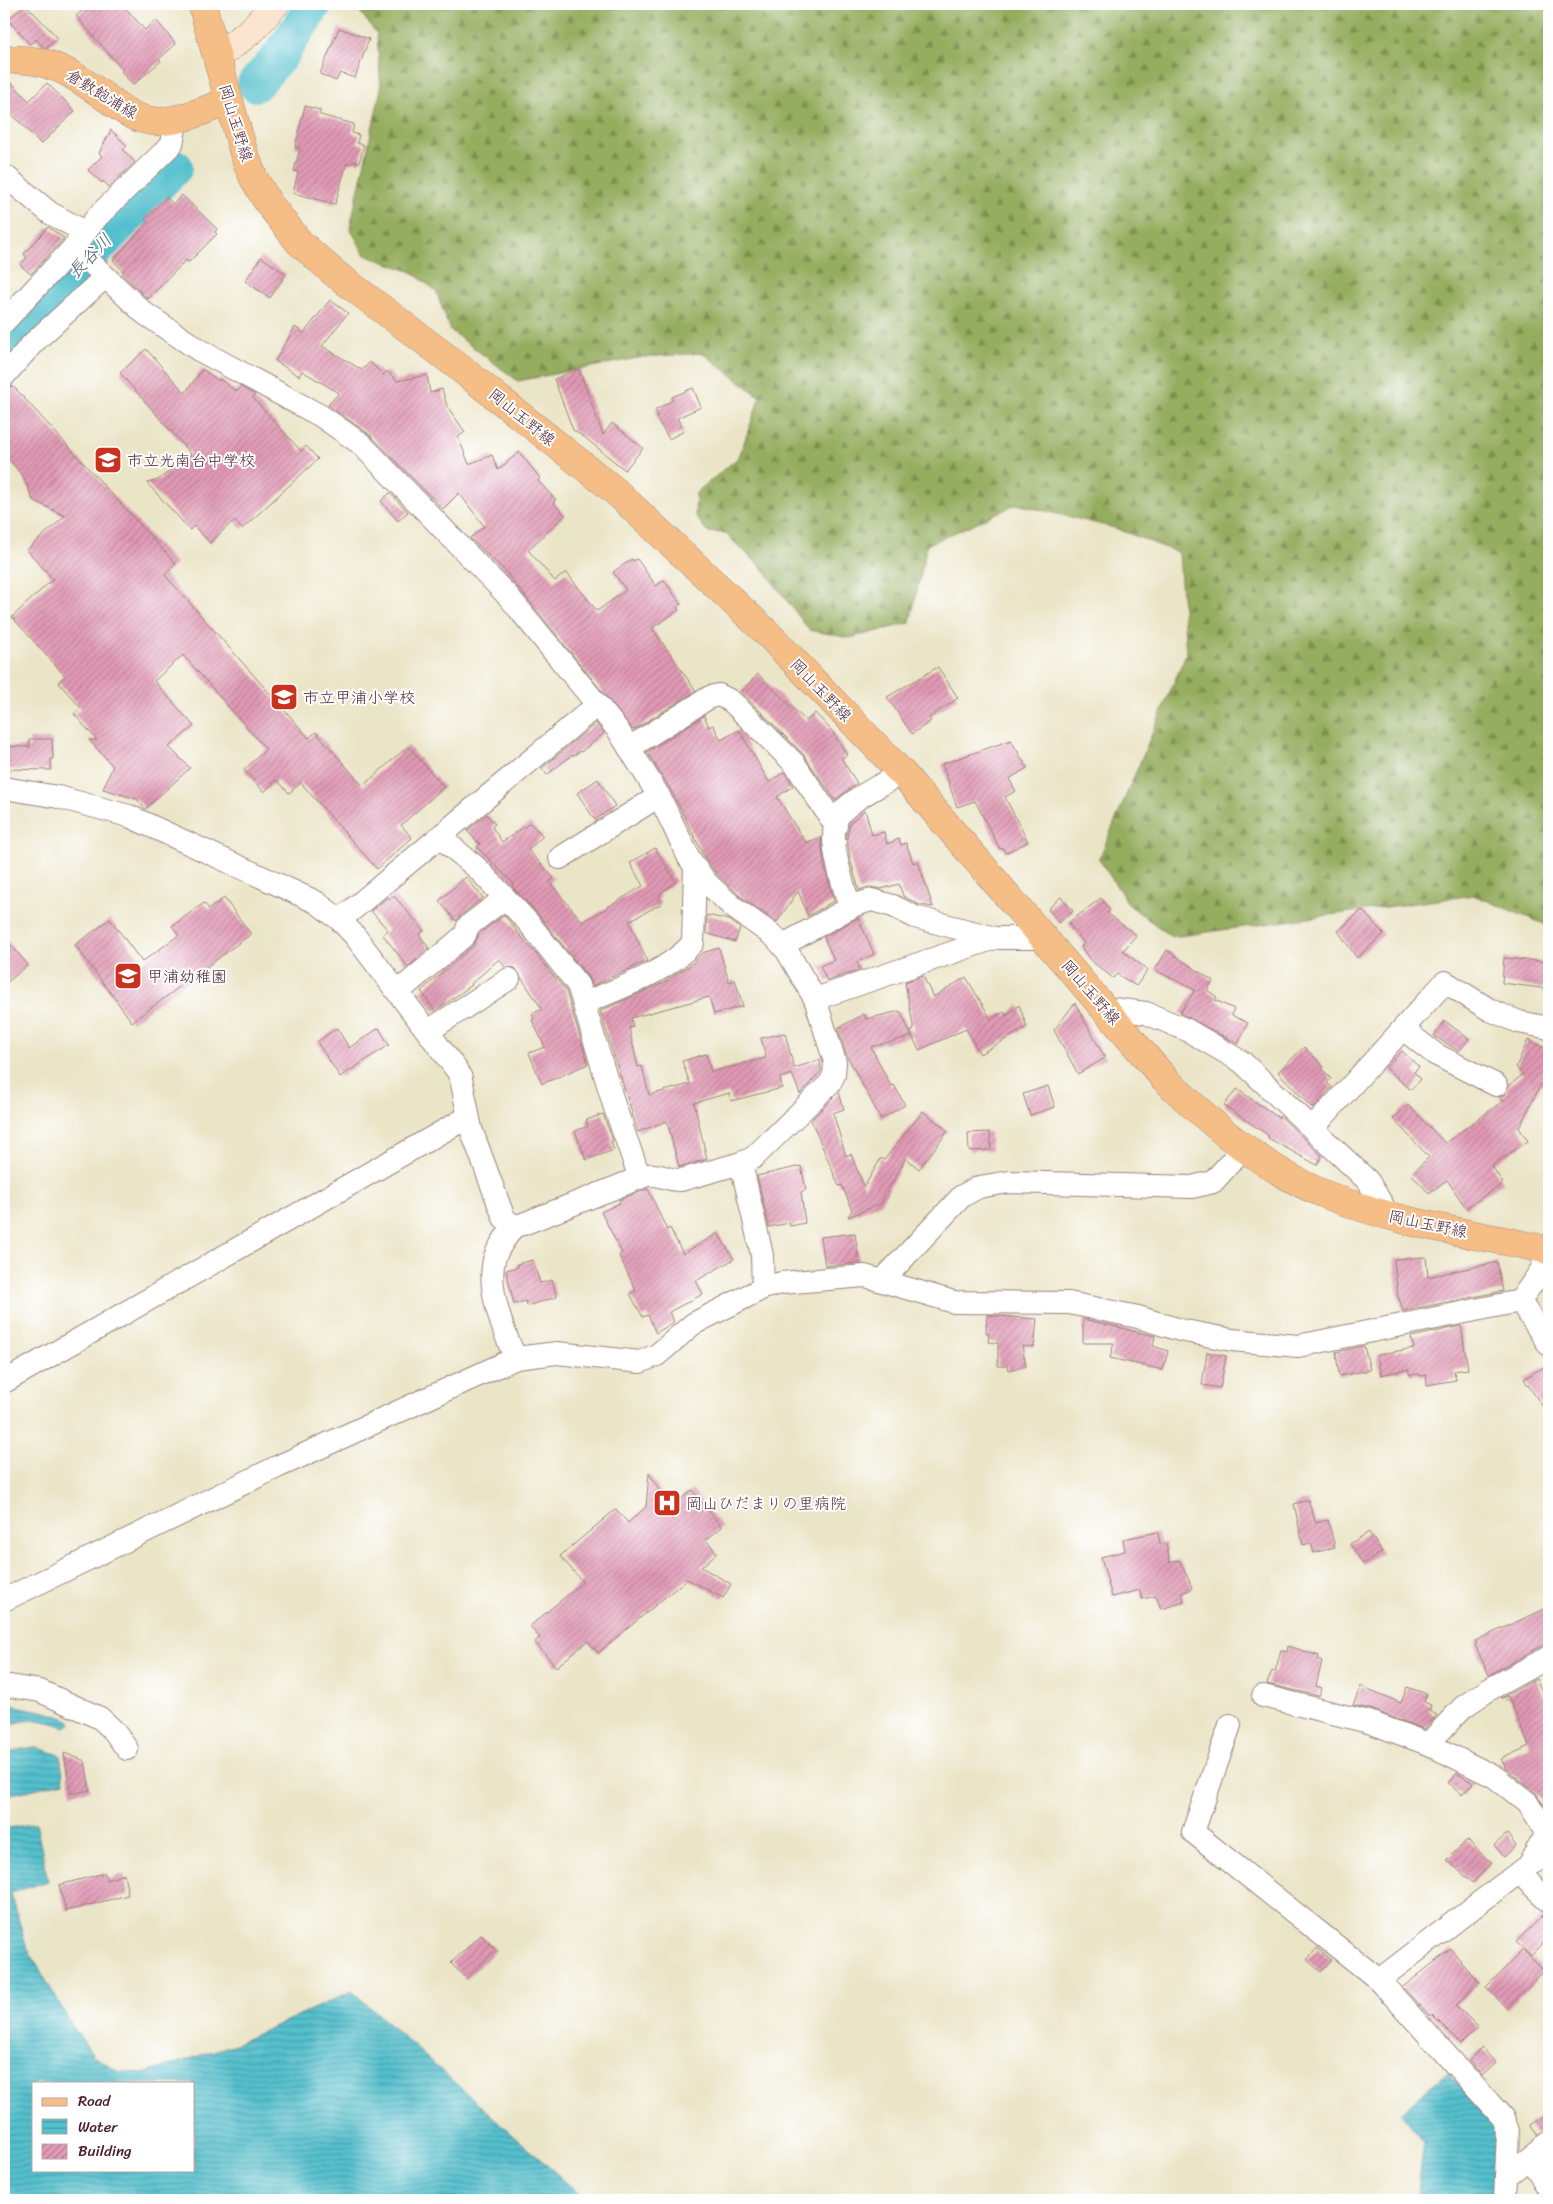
<svg xmlns="http://www.w3.org/2000/svg" width="1553" height="2204" viewBox="0 0 1553 2204" font-family="Sriracha,'Klee One',sans-serif">
<style>
.forest{fill:url(#forest-firs);stroke:#706644}
.water{fill:url(#water-rules);stroke:#4f707c;fill-rule:evenodd}
.lines{fill:none;stroke-linecap:round;stroke-linejoin:round}
.river{stroke:#54c0cd;stroke-width:36}
.building{fill:url(#building-hatch)}
.minor-casing{stroke:#9a827a;stroke-width:24}
.secondary-casing{stroke:#9a827a;stroke-width:29}
.primary-casing{stroke:#9a827a;stroke-width:29}
.minor{stroke:#fff;stroke-width:22}
.secondary{stroke:#fbe5cf;stroke-width:28}
.primary{stroke:#f6be87;stroke-width:28}
.labels{text-anchor:middle;dominant-baseline:central;stroke-width:4;stroke-linejoin:round;paint-order:stroke}
.street-label{font-size:16px;fill:#4a1f2b;stroke:#fff}
.poi-label{font-size:16px;fill:#4a1f2b;stroke:#fff;text-anchor:start}
.water-label{font-size:18px;font-style:italic;fill:#4e5f6c;stroke:#fff}
</style>
<defs>
<pattern id="forest-firs" width="22" height="20" patternUnits="userSpaceOnUse" patternTransform="scale(1.25)"><rect width="22" height="20" fill="#95ad5e"/><path d="M5 1l3.5 6h-7zM16 11l3.5 6h-7z" fill="#7c8c4e"/></pattern>
<pattern id="water-rules" width="6" height="5" patternUnits="userSpaceOnUse" patternTransform="scale(1.25)"><rect width="6" height="5" fill="#54c0cd"/><path d="M0 2.5h6" fill="none" stroke="#489ba7"/></pattern>
<pattern id="building-hatch" width="6" height="6" patternUnits="userSpaceOnUse" patternTransform="scale(1.25)"><rect width="6" height="6" fill="#e19ab5"/><path d="M-1 1l2-2M0 6l6-6M5 7l2-2" fill="none" stroke="#b87d93"/></pattern>
</defs>
<rect width="100%" height="100%" fill="#fff"/>
<filter id="ink" filterUnits="userSpaceOnUse"><feTurbulence type="fractalNoise" baseFrequency=".02" numOctaves="2"/><feDisplacementMap in="SourceGraphic" scale="10" xChannelSelector="R" yChannelSelector="G"/><feConvolveMatrix kernelMatrix="1 2 1 2 8 2 1 2 1" color-interpolation-filters="sRGB"/></filter>
<filter id="wash" filterUnits="userSpaceOnUse"><feTurbulence type="fractalNoise" baseFrequency=".0096" numOctaves="4" result="noise"/><feDisplacementMap in="SourceGraphic" scale="20" xChannelSelector="R" yChannelSelector="G"/><feGaussianBlur stdDeviation="1.12" result="paint"/><feColorMatrix in="noise" values="0 0 0 0 0 0 0 0 0 0 0 0 0 0 0 0 0 1.4 0 .05"/><feComposite in="paint" operator="in"/></filter>
<g filter="url(#wash)">
<rect width="100%" height="100%" fill="#ebe5c8"/>
<polygon class="forest" points="358,4 1549,4 1549,926 1473,895 1172,937 1129,905 1099,859 1186,654 1179,553 1115,528 1017,504 927,545 910,623 850,638 809,630 764,570 725,533 707,532 695,515 696,493 739,457 760,397 703,353 643,357 518,381 450,330 436,291 412,272 365,255 350,228 381,89 377,34 358,9"/>
<g class="water">
<path d="M4,1702L6,1704L50,1713L69,1720L71,1724L65,1727C38,1718 32,1718 4,1726Z"/>
<polygon points="35,1747 60,1755 64,1782 4,1796 4,1756 17,1750"/>
<path d="M36,1823L48,1881L11,1893L26,1946L73,2027L94,2056L120,2072L146,2073L238,2043L352,1991L586,2200H4V1829ZM34,2083H194V2170H34Z"/>
<polygon points="1447,2072 1499,2127 1495,2200 1417,2200 1424,2141 1401,2113"/>
</g>
<g class="lines">
<g class="river">
<polyline points="255,84 280,56 314,4"/>
<polyline points="4,345 175,167"/>
</g>
</g>
<g id="blocks">
<g class="building">
<polygon points="25,4 58,38 47,48 43,47 36,39 30,44 8,20"/>
<polygon points="90,4 122,4 145,30 156,20 176,44 159,59 161,61 133,85 121,71 123,70 76,16"/>
<polygon points="339,28 369,39 355,78 340,73 336,81 320,74"/>
<polygon points="12,83 29,101 47,83 75,111 41,144 11,113 4,120 4,91"/>
<polygon points="305,106 320,110 320,115 354,124 352,133 359,135 357,143 364,145 359,163 353,161 352,164 347,163 335,204 293,193 298,172 294,171 300,148 295,147"/>
<polygon points="111,130 127,146 123,150 135,162 109,187 103,181 102,183 88,170 102,156 99,153"/>
<polygon points="182,195 217,229 215,232 217,234 189,262 186,260 148,299 122,274 124,272 113,260 148,222 145,219 166,197 173,204"/>
<polygon points="48,227 64,238 31,274 20,265 27,258 24,254"/>
<polygon points="261,257 286,274 270,298 245,281"/>
<polygon points="330,300 348,313 322,346 362,370 370,362 383,375 387,371 397,381 427,375 430,393 442,389 447,406 465,432 458,437 469,464 492,455 498,470 519,452 540,478 538,481 556,500 553,502 565,515 528,550 555,581 566,572 597,611 626,590 613,572 632,559 633,561 637,559 656,586 664,580 681,604 677,608 679,610 652,628 696,691 633,730 505,571 470,538 484,526 459,493 443,509 370,435 328,405 339,393 302,371 299,376 275,361 295,327 304,333"/>
<polygon points="146,349 185,393 202,369 219,381 220,379 234,390 238,391 241,387 255,395 253,398 301,451 306,446 318,459 242,529 234,520 210,543 194,526 190,530 147,483 158,480 191,454 120,373"/>
<polygon points="579,369 603,435 612,423 643,448 625,470 584,437 573,430 554,379"/>
<polygon points="13,386 176,564 165,575 309,738 316,732 363,786 408,746 444,787 401,825 412,838 377,869 301,783 289,793 277,780 264,792 244,770 266,749 183,655 154,681 194,726 169,747 190,768 145,809 137,799 103,789 113,766 89,740 97,740 74,714 81,708 58,682 65,676 12,617 53,579 27,550 65,516 33,500 24,478 4,453 4,389"/>
<polygon points="693,388 701,407 677,418 684,431 669,439 656,417 658,416 655,410 673,400 672,397"/>
<polygon points="390,493 408,512 398,521 381,501"/>
<polygon points="938,667 958,698 929,718 931,721 912,734 887,697"/>
<polygon points="758,674 806,721 815,713 833,732 847,755 841,758 857,783 835,800 803,754 741,692"/>
<polygon points="704,716 709,727 713,725 721,740 739,730 769,782 784,772 793,786 777,797 806,843 821,837 824,865 834,901 808,916 798,891 777,922 741,897 716,873 705,858 671,790 647,752"/>
<polygon points="596,723 604,733 581,752 580,751 573,756 572,755 547,775 542,768"/>
<polygon points="29,739 52,739 53,759 51,759 51,770 4,769 4,746 30,747"/>
<polygon points="1011,740 1027,768 1009,779 1016,791 1005,797 1028,842 1005,853 1003,848 1000,849 975,801 957,807 942,764"/>
<polygon points="598,779 615,806 595,820 577,793"/>
<polygon points="865,810 872,835 884,832 887,844 899,839 901,845 906,843 913,863 918,861 933,907 920,905 903,896 899,884 881,889 869,887 859,890 850,859 847,837 850,823"/>
<polygon points="487,814 495,824 492,827 502,842 530,823 543,836 528,850 554,878 550,883 583,922 643,886 630,863 655,848 676,882 659,894 661,897 658,899 661,904 629,921 647,961 592,986 588,977 538,914 512,886 514,884 477,847 480,844 467,831"/>
<polygon points="466,877 483,898 460,916 456,921 439,901"/>
<polygon points="394,896 424,931 419,935 429,948 408,967 383,935 388,930 371,911 388,897 390,899"/>
<polygon points="1061,897 1073,911 1059,923 1048,909"/>
<polygon points="224,898 251,934 132,1022 75,945 110,919 142,962 179,935 172,926 204,903 209,909"/>
<polygon points="1101,898 1110,910 1107,913 1136,935 1123,951 1148,970 1136,986 1117,974 1113,978 1090,960 1081,947 1084,943 1068,923"/>
<polygon points="1362,910 1384,934 1357,958 1338,931"/>
<polygon points="504,915 566,991 588,1064 542,1084 529,1053 545,1047 532,1020 534,1019 532,1014 542,1009 515,968 505,967 499,959 471,984 472,985 435,1011 421,991 474,945 479,934"/>
<polygon points="707,915 729,920 740,928 735,942 706,933"/>
<polygon points="858,918 874,954 857,962 860,970 827,981 820,966 834,960 824,937"/>
<polygon points="4,937 28,965 4,985"/>
<polygon points="719,948 729,982 735,980 743,1006 714,1014 709,997 631,1018 633,1027 629,1028 638,1067 642,1066 649,1095 690,1084 682,1061 706,1054 711,1072 766,1058 761,1038 785,1033 794,1068 820,1060 821,1071 800,1094 792,1074 780,1078 782,1088 731,1101 729,1093 694,1103 707,1159 679,1167 667,1121 638,1132 600,1011 663,983 693,963 702,953"/>
<polygon points="1167,950 1213,981 1207,990 1217,997 1215,1000 1234,1009 1231,1015 1248,1023 1238,1044 1180,1013 1195,990 1155,970"/>
<polygon points="1504,958 1549,962 1549,989 1502,983"/>
<polygon points="923,976 933,997 966,977 991,1019 1004,1012 1006,1016 1019,1005 1027,1027 980,1054 966,1029 919,1050 910,1032 914,1030 905,982"/>
<polygon points="1075,1003 1105,1058 1078,1074 1054,1030"/>
<polygon points="900,1011 912,1036 871,1047 891,1086 894,1085 905,1105 881,1119 847,1056 838,1028 864,1014 866,1019"/>
<polygon points="1445,1021 1469,1039 1459,1051 1434,1036"/>
<polygon points="337,1028 349,1048 379,1028 389,1045 340,1077 317,1042"/>
<polygon points="1528,1040 1549,1050 1549,1092 1541,1084 1519,1128 1528,1141 1492,1166 1503,1183 1466,1208 1447,1180 1429,1193 1411,1174 1429,1157 1393,1119 1408,1105 1445,1143 1503,1101 1499,1097 1504,1096 1508,1087 1523,1074 1516,1067"/>
<polygon points="1304,1047 1324,1067 1322,1069 1331,1079 1327,1083 1332,1087 1313,1109 1278,1072"/>
<polygon points="1402,1051 1419,1067 1414,1072 1421,1079 1411,1090 1386,1068"/>
<polygon points="1048,1086 1055,1107 1030,1115 1023,1094"/>
<polygon points="1237,1089 1279,1118 1280,1116 1322,1156 1317,1165 1268,1138 1269,1136 1224,1105"/>
<polygon points="839,1092 844,1109 833,1113 846,1156 851,1154 864,1187 881,1158 884,1160 923,1111 948,1131 919,1169 906,1158 880,1204 848,1217 852,1210 842,1185 839,1186 811,1120"/>
<polygon points="603,1114 613,1141 611,1142 614,1150 586,1160 575,1131 588,1126 586,1120"/>
<polygon points="990,1132 991,1150 969,1151 968,1133"/>
<polygon points="801,1166 806,1190 801,1192 805,1223 790,1226 789,1223 769,1227 757,1176"/>
<polygon points="648,1189 667,1230 670,1228 683,1254 718,1233 734,1259 696,1281 703,1294 669,1312 674,1322 656,1333 648,1315 643,1317 630,1294 636,1291 619,1255 622,1253 601,1212 620,1203 619,1200"/>
<polygon points="855,1233 859,1263 825,1266 821,1237"/>
<polygon points="1426,1257 1428,1277 1497,1262 1503,1291 1403,1311 1399,1298 1398,1298 1394,1259"/>
<polygon points="533,1260 540,1283 552,1280 557,1297 527,1306 526,1301 514,1304 506,1270 518,1267 517,1264"/>
<polygon points="987,1315 1037,1319 1034,1347 1022,1346 1026,1366 1009,1370 1008,1366 998,1366 998,1343 988,1342 989,1333 986,1333"/>
<polygon points="1083,1319 1155,1336 1153,1346 1168,1351 1163,1370 1110,1358 1114,1343 1083,1343"/>
<polygon points="1461,1326 1468,1369 1454,1371 1456,1380 1427,1385 1426,1375 1420,1376 1419,1374 1410,1375 1408,1369 1381,1375 1377,1355 1414,1348 1411,1337"/>
<polygon points="1364,1346 1370,1370 1339,1376 1336,1352"/>
<polygon points="1207,1352 1226,1356 1220,1388 1202,1385"/>
<polygon points="1549,1364 1549,1416 1524,1379"/>
<polygon points="649,1473 670,1508 692,1490 722,1527 706,1540 717,1553 701,1567 731,1584 723,1598 687,1579 598,1653 588,1641 556,1667 535,1642 540,1638 530,1626 583,1582 560,1556 616,1509 628,1523 646,1507"/>
<polygon points="1308,1500 1316,1523 1328,1520 1335,1547 1314,1553 1311,1543 1303,1545 1294,1504"/>
<polygon points="1158,1532 1160,1544 1166,1543 1170,1563 1179,1560 1189,1580 1192,1589 1182,1593 1184,1602 1161,1609 1156,1596 1142,1599 1140,1590 1112,1597 1101,1557 1125,1551 1123,1539"/>
<polygon points="1369,1532 1382,1552 1363,1564 1350,1544"/>
<polygon points="1549,1607 1549,1644 1543,1645 1489,1675 1475,1645 1477,1644 1475,1641"/>
<polygon points="1288,1646 1319,1656 1318,1659 1322,1661 1316,1686 1322,1688 1319,1696 1267,1684 1272,1671 1275,1672 1281,1650 1287,1652"/>
<polygon points="1536,1679 1549,1706 1549,1813 1536,1793 1504,1767 1505,1766 1501,1759 1529,1746 1508,1696 1501,1698"/>
<polygon points="1361,1686 1401,1703 1407,1687 1427,1694 1424,1702 1431,1705 1429,1711 1437,1715 1424,1729 1373,1710 1353,1705"/>
<polygon points="64,1753 85,1761 90,1790 71,1794"/>
<polygon points="1457,1773 1473,1783 1462,1795 1448,1783"/>
<polygon points="1507,1834 1516,1846 1504,1857 1494,1845"/>
<polygon points="1467,1840 1491,1863 1473,1883 1447,1860"/>
<polygon points="105,1873 107,1880 124,1874 128,1895 66,1911 59,1885"/>
<polygon points="1545,1913 1549,1914 1549,1937 1531,1956 1516,1942"/>
<polygon points="481,1935 496,1950 466,1979 451,1963"/>
<polygon points="1317,1948 1331,1960 1321,1972 1307,1960"/>
<polygon points="1451,1949 1461,1961 1460,1962 1480,1982 1456,2005 1478,2027 1461,2044 1432,2015 1430,2017 1403,1987"/>
<polygon points="1523,1950 1544,1971 1507,2009 1486,1987"/>
<polygon points="1482,2048 1496,2063 1482,2076 1469,2060"/>
<polygon points="1549,2112 1549,2130 1537,2136 1529,2125"/>
</g>
</g>
</g>
<g filter="url(#ink)">
<use href="#blocks" fill-opacity="0" stroke="#9a827a" stroke-width="1"/>
<g class="lines">
<defs>
<g id="minor">
<polyline points="4,175 50,213 85,232"/>
<polyline points="4,322 74,247 98,216 172,144 177,118"/>
<polyline points="4,376 33,343 105,277"/>
<polyline points="629,748 710,697 719,695 731,701 794,763 836,826"/>
<path d="M4,788L58,797L129,816L316,902L340,920L355,936L456,1069L461,1078L471,1129L504,1218L514,1226L523,1224L647,1175C660,1173 668,1181 681,1180L741,1163L753,1158L830,1083L834,1075L835,1062L815,999L787,951L775,937L733,907L706,882L689,858L659,796L618,730L509,597L361,444L321,416L199,350L144,313L74,247"/>
<polyline points="440,837 477,868 528,922 578,985 615,1108 640,1178"/>
<polyline points="560,858 659,796"/>
<path d="M850,908C844,885 826,839 838,817C847,801 885,783 902,773"/>
<polyline points="340,920 597,705"/>
<polyline points="783,945 855,905 872,900 893,906 915,917 995,938"/>
<polyline points="398,992 465,935 468,926 505,898"/>
<polyline points="815,999 995,938 1045,938"/>
<path d="M585,1003C621,987 666,973 693,943L695,867"/>
<polyline points="1105,1008 1146,1013 1187,1030 1242,1062 1368,1181 1389,1216"/>
<polyline points="1403,1029 1435,1054 1496,1085"/>
<polyline points="428,1031 509,979"/>
<polyline points="1313,1128 1445,982 1490,1010 1519,1022 1549,1028"/>
<polyline points="741,1163 762,1255 763,1288"/>
<path d="M514,1226C507,1236 497,1248 494,1260C487,1288 503,1332 516,1358"/>
<polyline points="882,1281 962,1196 979,1187 1009,1182 1192,1187 1213,1182 1244,1147"/>
<polyline points="1520,1301 1549,1345"/>
<polyline points="4,1382 468,1117"/>
<polyline points="4,1600 277,1467 516,1358 557,1353 640,1362 657,1355 693,1324 763,1288 781,1283 865,1276 954,1302 1069,1303 1138,1317 1180,1330 1232,1340 1298,1346 1520,1301 1542,1269 1547,1249"/>
<polyline points="4,1685 40,1691 100,1718 113,1730 127,1749"/>
<polyline points="1263,1696 1369,1722 1428,1744 1495,1777 1528,1803 1547,1834 1528,1865"/>
<polyline points="1230,1725 1193,1832 1379,1980 1527,1866 1549,1854"/>
<polyline points="1428,1744 1463,1707 1490,1689 1549,1657"/>
<polyline points="1519,1873 1549,1901"/>
<polyline points="1379,1980 1503,2118 1508,2131 1505,2200"/>
<polyline points="1530,2159 1549,2188"/>
<polyline points="1506,2176 1549,2143"/>
</g>
<polyline id="secondary" points="217,57 253,29 275,4"/>
<g id="primary">
<path d="M202,4L244,154L254,179L269,204L299,242L333,272L451,361L614,490L766,632L902,773L1164,1078C1211,1124 1262,1168 1324,1194C1395,1223 1474,1234 1549,1250"/>
<path d="M4,60C48,56 73,74 108,99C121,109 135,119 152,121C177,124 206,109 229,101"/>
</g>
</defs>
<use href="#minor" class="minor-casing"/>
<use href="#secondary" class="secondary-casing"/>
<use href="#primary" class="primary-casing"/>
<use href="#minor" class="minor"/>
<use href="#secondary" class="secondary"/>
<use href="#primary" class="primary"/>
</g>
</g>
<defs>
<symbol id="school-square" viewBox="-11 -11 22 22"><rect x="-9" y="-9" width="18" height="18" rx="4" fill="#c8321e" stroke="#fff"/><path d="M0-5L7-2L0 1L-7-2ZM-4 1L0 2.5L4 1V4Q0 6-4 4Z" fill="#fff"/></symbol>
<symbol id="hospital-square" viewBox="-11 -11 22 22"><rect x="-9" y="-9" width="18" height="18" rx="4" fill="#c8321e" stroke="#fff"/><path d="M-5-5h3v3.5h4V-5h3V5h-3V1.5h-4V5h-3Z" fill="#fff"/></symbol>
</defs>
<g fill-rule="evenodd">
<use href="#school-square" x="92" y="444" width="32" height="32"/>
<use href="#school-square" x="268" y="681" width="32" height="32"/>
<use href="#school-square" x="112" y="960" width="32" height="32"/>
<use href="#hospital-square" x="651" y="1487" width="32" height="32"/>
</g>
<g class="labels">
<g class="street-label">
<text transform="translate(102 94) rotate(31)">倉敷飽浦線</text>
<text transform="translate(236 123) rotate(73)">岡山玉野線</text>
<text transform="translate(522 417) rotate(39)">岡山玉野線</text>
<text transform="translate(821 690) rotate(46)">岡山玉野線</text>
<text transform="translate(1091 992) rotate(49)">岡山玉野線</text>
<text transform="translate(1428 1224) rotate(12)">岡山玉野線</text>
</g>
<g class="poi-label">
<text x="127" y="460">市立光南台中学校</text>
<text x="303" y="697">市立甲浦小学校</text>
<text x="147" y="976">甲浦幼稚園</text>
<text x="686" y="1503">岡山ひだまりの里病院</text>
</g>
<g class="water-label">
<text transform="translate(90 256) rotate(-46)">長谷川</text>
</g>
</g>
<rect width="1553" height="2204" fill="none" stroke="#fff" stroke-width="20"/>
<rect x="32" y="2082" width="162" height="90" fill="#ffffff" stroke="#b7a5aa"/>
<rect x="42" y="2098" width="25" height="8" fill="#f6be87" stroke="#b7a5aa"/>
<text x="78" y="2106" font-size="15" fill="#4a1f2b">Road</text>
<rect x="42" y="2119" width="25" height="15" fill="url(#water-rules)" stroke="#b7a5aa"/>
<text x="78" y="2132" font-size="15" fill="#4a1f2b">Water</text>
<rect x="42" y="2144" width="25" height="15" fill="url(#building-hatch)" stroke="#b7a5aa"/>
<text x="78" y="2156" font-size="15" fill="#4a1f2b">Building</text>
</svg>
